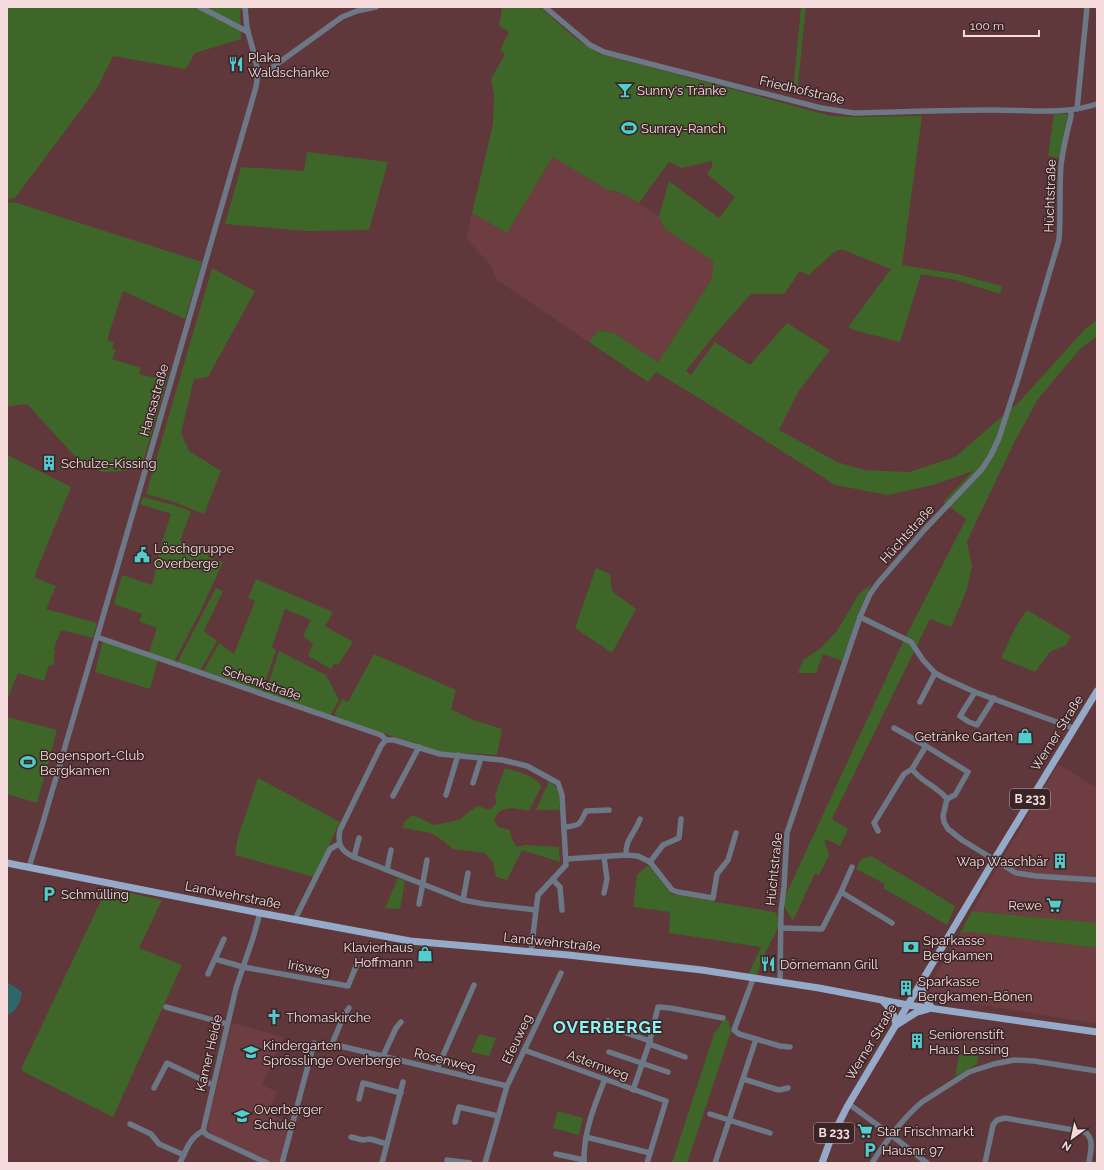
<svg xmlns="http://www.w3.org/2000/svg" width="1104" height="1170" viewBox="0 0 1104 1170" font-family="Raleway,sans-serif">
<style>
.built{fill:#6e3d41}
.green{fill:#3e6628}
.water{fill:#2f6667}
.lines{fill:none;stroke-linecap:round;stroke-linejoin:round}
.minor{stroke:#6d7887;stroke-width:5.5}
.major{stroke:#94aac8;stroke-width:7}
.labels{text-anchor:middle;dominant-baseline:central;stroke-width:3;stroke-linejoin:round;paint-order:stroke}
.shield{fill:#392526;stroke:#bda4a5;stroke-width:1}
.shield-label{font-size:12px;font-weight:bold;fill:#f6dbdc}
.poi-label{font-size:13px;fill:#f6dbdc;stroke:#392526;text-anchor:start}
.street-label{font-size:13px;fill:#f6dbdc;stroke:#392526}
.district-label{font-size:17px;font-weight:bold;letter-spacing:1px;fill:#89f5f5;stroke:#392526}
</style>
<rect width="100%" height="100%" fill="#60373a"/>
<g class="built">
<polygon points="553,157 608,190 619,192 639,203 659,216 664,228 713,261 712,279 658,362 614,333 598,330 589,342 497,280 490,264 466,239 472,213 507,233"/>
<polygon points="1058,764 1097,788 1097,923 972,911"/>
<polygon points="971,932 1097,948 1097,1024 934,997 930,992 930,984 960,933"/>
<polygon points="232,1023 284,1037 262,1085 277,1092 268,1113 289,1123 279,1163 272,1163 215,1136 208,1129 209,1119"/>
</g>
<g class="green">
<polygon points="7,7 261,7 240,10 241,39 195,53 186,69 113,56 98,87 15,198 7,199"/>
<polygon points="502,7 540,7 575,38 599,54 706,82 831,116 858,117 922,116 902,265 957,274 1002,286 1000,294 956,280 921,274 900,342 857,331 848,327 891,269 841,249 833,253 809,275 800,271 784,294 751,294 711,339 686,371 691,375 715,342 750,365 787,323 830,350 798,392 779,430 837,462 864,470 909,472 955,457 1019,402 1085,329 1097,320 1097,336 1080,349 1038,399 1016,439 976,522 967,542 972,566 967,589 951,627 930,619 832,819 848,829 840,846 833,842 824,839 829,855 819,875 815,873 793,921 782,903 902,644 966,519 943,502 973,471 933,485 888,495 835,485 699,398 656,372 648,382 589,342 598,330 614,333 658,362 712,279 713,261 664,228 659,216 669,181 719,218 735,197 707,174 712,167 712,161 682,168 669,162 639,203 619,192 608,190 553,157 507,233 472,213 493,124 494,94 491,79 505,54 500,50 509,32 499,26"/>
<polygon points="801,7 806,7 797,93 793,92"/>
<polygon points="1054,114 1068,114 1059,158 1048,156"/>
<polygon points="307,152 388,162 369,230 306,231 225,224 241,167 304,171"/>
<polygon points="14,202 202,262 185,319 123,291 107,340 114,343 112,348 116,350 112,359 141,368 139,374 155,378 158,373 168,376 142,466 122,471 104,472 81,466 82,464 27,404 9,406 7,408 7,203"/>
<polygon points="212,268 255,291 208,377 194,379 181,433 189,451 221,471 204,514 174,502 146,494"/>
<polygon points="7,455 71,487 34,577 56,586 46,609 97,623 93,638 61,630 54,648 55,652 53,659 55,660 53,666 49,665 44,681 18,673 7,700"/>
<polygon points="143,497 174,505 191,511 180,541 209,552 208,557 223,562 201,610 174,662 149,652 157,628 139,621 142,614 114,604 122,575 152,585 161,545 171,514 140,504"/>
<polygon points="596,568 610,574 612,591 636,609 612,653 575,628"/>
<polygon points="256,579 333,612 325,626 353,642 338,665 334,664 331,669 308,656 313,644 303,636 311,620 285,609 272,647 276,650 262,692 203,672 219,643 234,654 255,601 248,598"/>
<polygon points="871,584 858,614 842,661 823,654 816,673 798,673 803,660 821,648 837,631 859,594"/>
<polygon points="216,588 223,591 204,631 217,641 200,671 177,663"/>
<polygon points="1027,610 1071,636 1066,645 1050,652 1035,672 1001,658 1015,628"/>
<polygon points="103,640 158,660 150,689 95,672"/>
<polygon points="279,651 326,675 339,700 330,716 265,694"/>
<polygon points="374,654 456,690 451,709 471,719 502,729 497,755 443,752 337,719 335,713 342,699 348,702"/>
<polygon points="7,717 57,730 37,803 7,794"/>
<path d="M505,768C515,771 537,776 541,787L529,811C515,808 500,804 494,820L498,827L510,830L512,840L517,847L525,845L559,847L560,862L522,850L507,880L496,877L493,862L485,853L453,849L442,840L431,833L403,828L404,822L413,815L434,825L459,820L470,811L478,806L490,810L496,803L495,795Z"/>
<polygon points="258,778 340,822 314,877 235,855 238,837"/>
<path d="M549,781C561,790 559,797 560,810H536Z"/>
<polygon points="871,856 955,906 947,925 883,888 885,884 856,869 861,859"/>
<polygon points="648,865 671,894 774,912 777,914 779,926 763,957 755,979 747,977 761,947 669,933 670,912 633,907 637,875"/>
<polygon points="398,878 405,881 400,909 385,908"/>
<polygon points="107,888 162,900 139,948 182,965 113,1117 22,1071 22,1067"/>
<polygon points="972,911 1097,923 1097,948 971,932 960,933"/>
<polygon points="728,1020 731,1031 687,1163 672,1163 714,1034 723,1021"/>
<polygon points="479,1034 496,1038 489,1056 471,1052"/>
<polygon points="959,1055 978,1056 977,1064 955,1077"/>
<polygon points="558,1111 583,1118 579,1135 553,1128"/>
</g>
<path class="water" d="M7,982L18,989L22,993C21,1001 16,1013 7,1015Z"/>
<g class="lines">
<g class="minor">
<polyline points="200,7 248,32"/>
<path d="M545,7L590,45L604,52L821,108L854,113C901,112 948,110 994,110C1029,110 1064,115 1097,104"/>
<polyline points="258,75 266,72 342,17 357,11 376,7"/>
<polyline points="1077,109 1087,7"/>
<polyline points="860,617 911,642 923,660 935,673 944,678 975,692 1073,728"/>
<polyline points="97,637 375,733 381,735 386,740"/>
<polyline points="975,692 960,716 969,722 977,725 994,698"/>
<polyline points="920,702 935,673"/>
<polyline points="386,740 394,740 440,754 502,760 527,766 558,783 562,795 566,865 538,895 536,910 531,952"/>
<path d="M386,740L381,746L340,830C337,844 341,851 354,857L463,900L484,904L536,910"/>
<path d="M912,769C922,783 936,785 947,799L955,795L968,772L926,746"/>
<polyline points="473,783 481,758"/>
<polyline points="446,795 458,755"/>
<polyline points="393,796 419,747"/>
<polyline points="947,799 943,816 944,822 948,829 962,840 1016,873 1036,876 1097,880"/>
<path d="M564,827C579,826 580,825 586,811L609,810"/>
<polyline points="878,831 874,823 904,774 912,769 926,746 894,728"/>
<path d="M626,855C625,839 635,834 640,819"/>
<polyline points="354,857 359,838"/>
<polyline points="566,859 626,855 638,856 650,862 672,890 678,892 713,898 717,874 728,860 736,833"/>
<polyline points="650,862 663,845 679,838 681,819"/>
<path d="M29,867L41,829L93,651L256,87C260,67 253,51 248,32C246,24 246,15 245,7"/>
<polyline points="387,870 391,850"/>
<polyline points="553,880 560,887 562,910"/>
<polyline points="841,892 852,867"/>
<polyline points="604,893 607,879 604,857"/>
<polyline points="463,900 468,873"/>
<polyline points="419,904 427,860"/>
<polyline points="295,919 330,849 339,844"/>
<polyline points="781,928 822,929 841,892 892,923"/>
<polyline points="215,959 243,967 348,986 357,964"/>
<polyline points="208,974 224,939"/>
<path d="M780,982L781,911L784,887L787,833L860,617L870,594L878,583L925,529L982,469L991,455L999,438L1018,379L1059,240C1061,215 1059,190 1061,165C1063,149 1067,132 1071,116V110"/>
<polyline points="166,1007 227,1024"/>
<polyline points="349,1008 344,1015 332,1044 507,1086"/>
<polyline points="608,1021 615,1029 650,1041"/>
<polyline points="756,1039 780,1046 790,1047"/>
<polyline points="649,1044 685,1057"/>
<polyline points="524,1050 666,1101 647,1163"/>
<polyline points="609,1052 668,1072"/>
<polyline points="383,1056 396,1028 401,1022"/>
<polyline points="437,1069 474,985"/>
<polyline points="743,1079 779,1090 788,1088"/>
<polyline points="154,1088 167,1063 213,1085"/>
<polyline points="633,1090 649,1044 658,1007 670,1008 723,1018"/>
<polyline points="359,1099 363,1083 401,1093"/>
<polyline points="849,1104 891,1135 927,1163"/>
<polyline points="710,1114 770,1133"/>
<polyline points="455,1122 459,1107 498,1116"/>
<polyline points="130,1124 151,1134 159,1144 184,1155"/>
<polyline points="203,1131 236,988 253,938 260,913"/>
<polyline points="203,1131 207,1135 267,1163"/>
<polyline points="351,1137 363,1140 370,1139 387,1144"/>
<polyline points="586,1137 650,1153"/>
<polyline points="556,1154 584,1160"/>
<polyline points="447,1160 470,1163"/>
<path d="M180,1163C186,1150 190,1137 203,1131"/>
<polyline points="282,1163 314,1043"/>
<polyline points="382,1163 403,1082"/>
<polyline points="485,1163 507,1086 561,973"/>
<path d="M584,1163C583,1134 594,1106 605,1079"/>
<polyline points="715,1163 756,1039 739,1034 734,1030 753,979"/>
<path d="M872,1163C886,1141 902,1119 922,1102L969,1072L994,1064L1014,1060L1034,1061L1097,1071"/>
<path d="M985,1163L993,1125L997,1120L1005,1118L1085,1132C1095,1139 1090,1153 1089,1163"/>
</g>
<g class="major">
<polyline points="7,863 260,913 410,941 568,955 702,970 819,988 908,1005 1097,1032"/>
<polyline points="921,983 924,997 932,1008"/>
<path d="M882,1000C890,1008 895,1014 896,1025"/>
<polyline points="898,1024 917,1012 928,1009"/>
<polyline points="822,1163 830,1141 847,1107 994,860 1097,691"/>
</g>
</g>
<defs>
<symbol id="restaurant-bare" viewBox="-9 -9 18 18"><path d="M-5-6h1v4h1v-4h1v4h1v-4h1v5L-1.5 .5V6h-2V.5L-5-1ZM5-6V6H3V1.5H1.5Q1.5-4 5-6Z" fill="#52cdcd" stroke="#392526" stroke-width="2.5" paint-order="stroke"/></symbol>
<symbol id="bar-bare" viewBox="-9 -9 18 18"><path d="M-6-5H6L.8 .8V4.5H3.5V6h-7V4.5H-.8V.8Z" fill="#52cdcd" stroke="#392526" stroke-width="2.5" paint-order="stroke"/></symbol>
<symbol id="stadium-bare" viewBox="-9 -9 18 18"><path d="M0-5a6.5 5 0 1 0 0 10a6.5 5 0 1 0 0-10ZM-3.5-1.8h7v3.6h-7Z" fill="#52cdcd" stroke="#392526" stroke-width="2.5" paint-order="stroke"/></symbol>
<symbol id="building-bare" viewBox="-9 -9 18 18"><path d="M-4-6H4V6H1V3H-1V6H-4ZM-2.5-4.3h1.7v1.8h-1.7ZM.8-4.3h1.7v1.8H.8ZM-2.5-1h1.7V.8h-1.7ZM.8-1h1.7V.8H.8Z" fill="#52cdcd" stroke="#392526" stroke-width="2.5" paint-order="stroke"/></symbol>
<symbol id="civic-bare" viewBox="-9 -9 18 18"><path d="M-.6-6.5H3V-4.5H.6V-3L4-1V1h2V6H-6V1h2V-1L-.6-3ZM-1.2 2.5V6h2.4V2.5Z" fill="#52cdcd" stroke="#392526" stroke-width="2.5" paint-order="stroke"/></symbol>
<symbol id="shop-bare" viewBox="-9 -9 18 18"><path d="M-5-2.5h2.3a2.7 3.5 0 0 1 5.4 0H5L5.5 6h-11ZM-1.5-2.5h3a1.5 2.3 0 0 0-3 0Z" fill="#52cdcd" stroke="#392526" stroke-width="2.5" paint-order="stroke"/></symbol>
<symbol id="parking-bare" viewBox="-9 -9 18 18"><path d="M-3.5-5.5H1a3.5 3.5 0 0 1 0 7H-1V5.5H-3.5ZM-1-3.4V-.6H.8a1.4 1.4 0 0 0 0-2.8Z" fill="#52cdcd" stroke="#392526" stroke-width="2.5" paint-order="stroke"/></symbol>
<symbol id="supermarket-bare" viewBox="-9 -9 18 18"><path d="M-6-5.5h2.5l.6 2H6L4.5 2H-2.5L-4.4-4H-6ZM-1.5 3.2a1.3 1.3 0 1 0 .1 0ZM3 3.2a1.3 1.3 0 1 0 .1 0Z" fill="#52cdcd" stroke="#392526" stroke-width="2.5" paint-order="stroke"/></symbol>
<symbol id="bank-bare" viewBox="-9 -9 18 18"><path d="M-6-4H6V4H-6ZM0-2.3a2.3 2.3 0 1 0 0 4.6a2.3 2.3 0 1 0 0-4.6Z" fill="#52cdcd" stroke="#392526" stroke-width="2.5" paint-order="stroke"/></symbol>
<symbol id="church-bare" viewBox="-9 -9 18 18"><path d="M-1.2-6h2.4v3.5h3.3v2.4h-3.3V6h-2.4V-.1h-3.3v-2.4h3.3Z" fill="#52cdcd" stroke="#392526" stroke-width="2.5" paint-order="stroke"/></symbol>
<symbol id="school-bare" viewBox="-9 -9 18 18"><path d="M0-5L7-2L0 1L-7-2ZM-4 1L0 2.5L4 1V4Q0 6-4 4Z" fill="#52cdcd" stroke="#392526" stroke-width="2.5" paint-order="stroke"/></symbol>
</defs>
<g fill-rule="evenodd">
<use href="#restaurant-bare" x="225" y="53" width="22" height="22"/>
<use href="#bar-bare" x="614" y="79" width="22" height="22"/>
<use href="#stadium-bare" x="618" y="117" width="22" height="22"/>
<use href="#building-bare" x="38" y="452" width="22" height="22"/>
<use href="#civic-bare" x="131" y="544" width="22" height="22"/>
<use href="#shop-bare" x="1014" y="725" width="22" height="22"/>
<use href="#stadium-bare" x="17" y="751" width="22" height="22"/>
<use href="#building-bare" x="1049" y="850" width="22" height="22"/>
<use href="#parking-bare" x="38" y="883" width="22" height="22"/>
<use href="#supermarket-bare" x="1043" y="894" width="22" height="22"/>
<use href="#bank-bare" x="900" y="936" width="22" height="22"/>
<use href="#shop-bare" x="414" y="943" width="22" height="22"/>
<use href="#restaurant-bare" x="757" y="953" width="22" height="22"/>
<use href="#building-bare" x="895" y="977" width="22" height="22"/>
<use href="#church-bare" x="263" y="1006" width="22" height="22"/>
<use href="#building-bare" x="906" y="1030" width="22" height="22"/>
<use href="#school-bare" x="240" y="1041" width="22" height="22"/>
<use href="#school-bare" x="231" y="1105" width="22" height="22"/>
<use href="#supermarket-bare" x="854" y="1120" width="22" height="22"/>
<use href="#parking-bare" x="859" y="1139" width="22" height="22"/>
</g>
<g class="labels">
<g class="shield">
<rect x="1010" y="789" width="40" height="20" rx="3"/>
<rect x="814" y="1123" width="40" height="20" rx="3"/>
</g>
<g class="shield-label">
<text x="1030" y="799">B 233</text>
<text x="834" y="1133">B 233</text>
</g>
<g class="poi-label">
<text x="248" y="57">Plaka<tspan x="248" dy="15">Waldschänke</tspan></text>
<text x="637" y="90">Sunny's Tränke</text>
<text x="641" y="128">Sunray-Ranch</text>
<text x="61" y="463">Schulze-Kissing</text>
<text x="154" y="548">Löschgruppe<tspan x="154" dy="15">Overberge</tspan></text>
<text x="1013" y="736" text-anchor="end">Getränke Garten</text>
<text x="40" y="755">Bogensport-Club<tspan x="40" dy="15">Bergkamen</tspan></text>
<text x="1048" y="861" text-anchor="end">Wap Waschbär</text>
<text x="61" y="894">Schmülling</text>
<text x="1042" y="905" text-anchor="end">Rewe</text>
<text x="923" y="940">Sparkasse<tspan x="923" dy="15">Bergkamen</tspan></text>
<text x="413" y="947" text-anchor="end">Klavierhaus<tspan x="413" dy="15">Hoffmann</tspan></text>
<text x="780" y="964">Dörnemann Grill</text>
<text x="918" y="981">Sparkasse<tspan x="918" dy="15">Bergkamen-Bönen</tspan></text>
<text x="286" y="1017">Thomaskirche</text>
<text x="929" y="1034">Seniorenstift<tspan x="929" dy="15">Haus Lessing</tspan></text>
<text x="263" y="1045">Kindergarten<tspan x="263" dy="15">Sprösslinge Overberge</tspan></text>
<text x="254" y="1109">Overberger<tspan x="254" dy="15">Schule</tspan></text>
<text x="877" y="1131">Star Frischmarkt</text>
<text x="882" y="1150">Hausnr. 97</text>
</g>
<g class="street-label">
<text transform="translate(802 90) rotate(13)">Friedhofstraße</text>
<text transform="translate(1050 196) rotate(-88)">Hüchtstraße</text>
<text transform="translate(154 400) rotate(-74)">Hansastraße</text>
<text transform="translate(907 534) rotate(-48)">Hüchtstraße</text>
<text transform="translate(262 683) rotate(19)">Schenkstraße</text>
<text transform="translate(1057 733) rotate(-58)">Werner Straße</text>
<text transform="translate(774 869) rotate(-84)">Hüchtstraße</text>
<text transform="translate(233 895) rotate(11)">Landwehrstraße</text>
<text transform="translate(552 942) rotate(6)">Landwehrstraße</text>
<text transform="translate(309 968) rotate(10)">Irisweg</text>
<text transform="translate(517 1039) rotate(-65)">Efeuweg</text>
<text transform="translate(871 1042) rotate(-59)">Werner Straße</text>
<text transform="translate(209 1053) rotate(-77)">Kamer Heide</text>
<text transform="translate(445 1060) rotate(14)">Rosenweg</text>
<text transform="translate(598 1065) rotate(20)">Asternweg</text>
</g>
<g class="district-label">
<text x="608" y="1027">OVERBERGE</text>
</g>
</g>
<rect width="1104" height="1170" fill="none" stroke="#f6dbdc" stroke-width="16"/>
<g transform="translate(1072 1138) rotate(213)" stroke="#392526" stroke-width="3" paint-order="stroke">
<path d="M0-3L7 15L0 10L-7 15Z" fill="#f6dbdc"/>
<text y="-6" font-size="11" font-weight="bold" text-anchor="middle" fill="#f6dbdc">N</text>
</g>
<path d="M964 30v6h75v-6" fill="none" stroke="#f6dbdc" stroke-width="2"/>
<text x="970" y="30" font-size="12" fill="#f6dbdc" stroke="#392526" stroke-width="3" paint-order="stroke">100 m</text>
</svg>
